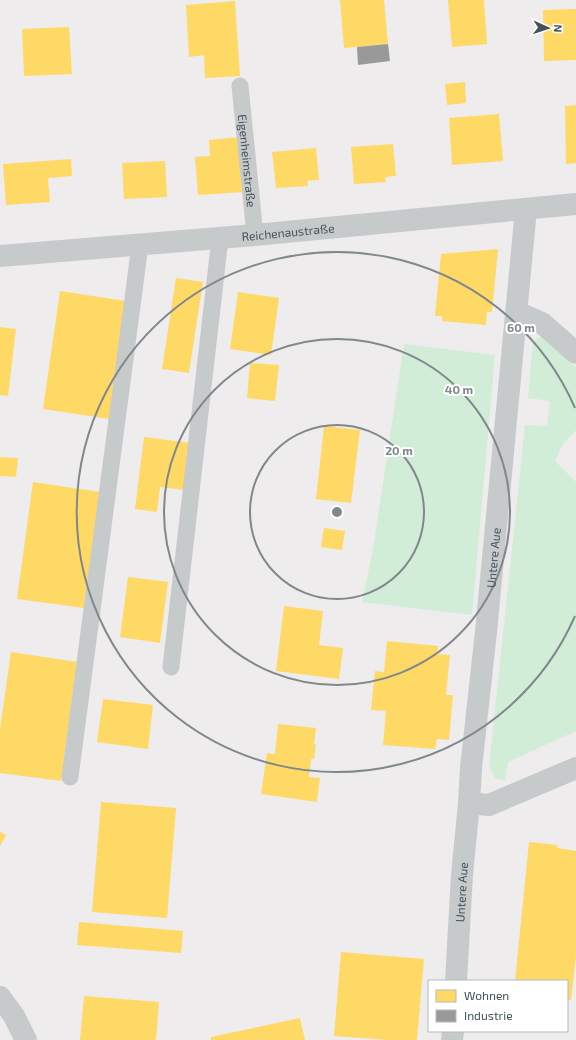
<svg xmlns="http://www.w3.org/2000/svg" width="576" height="1040" viewBox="0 0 576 1040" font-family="'Exo 2',sans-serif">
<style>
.green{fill:#d1edd7}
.homes{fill:#ffd966}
.industry{fill:#999}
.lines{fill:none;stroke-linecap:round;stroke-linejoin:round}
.lane{stroke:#c7cacb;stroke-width:17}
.street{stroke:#c7cacb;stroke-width:22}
.ring{fill:none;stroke:#80888d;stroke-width:2}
.labels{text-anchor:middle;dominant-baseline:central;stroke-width:4;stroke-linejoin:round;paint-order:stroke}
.street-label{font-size:12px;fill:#445259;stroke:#fff}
.centre{fill:#80888d;stroke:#fff;stroke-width:2}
.ring-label{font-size:12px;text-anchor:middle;font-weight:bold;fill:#80888d;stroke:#fff;stroke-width:4;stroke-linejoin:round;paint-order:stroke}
</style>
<rect width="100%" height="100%" fill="#eeeced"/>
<g class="green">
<polygon points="541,336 576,367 576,430 563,444 555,461 576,482 576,731 508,762 505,781 495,778 489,767 525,425 547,426 550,401 528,398 533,341"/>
<polygon points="404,344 495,355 472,615 362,602 373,549"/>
</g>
<g class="homes">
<polygon points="340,0 384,0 388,44 344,48"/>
<polygon points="448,0 484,0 487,44 452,47"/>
<polygon points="235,1 240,76 205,78 204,55 189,57 186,5"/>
<polygon points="576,9 576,60 544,61 543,10"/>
<polygon points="69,27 72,74 24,76 22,29"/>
<polygon points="465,82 466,103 447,105 445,84"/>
<polygon points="576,105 576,163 566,164 565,106"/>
<polygon points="499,114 503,161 452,165 449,118"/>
<polygon points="240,137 244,192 198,195 195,157 210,156 209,140"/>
<polygon points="393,144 396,176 385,177 386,182 354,184 351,147"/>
<polygon points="316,148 319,180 307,181 308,186 276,188 272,152"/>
<polygon points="71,159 72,176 48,178 50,202 6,205 3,164"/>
<polygon points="165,161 167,197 124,199 122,163"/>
<polygon points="498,249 492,312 487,312 486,325 442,321 442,316 435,316 441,254"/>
<polygon points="176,278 203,282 189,373 162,369"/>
<polygon points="60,291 126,301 110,419 43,409"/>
<polygon points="238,292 279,298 271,355 230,349"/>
<polygon points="0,327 16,329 8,396 0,395"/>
<polygon points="250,363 279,365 275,401 247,398"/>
<polygon points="324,426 360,430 351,503 316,499"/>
<polygon points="144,437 191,443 184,490 160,487 157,512 135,509"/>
<polygon points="0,457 18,458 16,477 0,476"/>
<polygon points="33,482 100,492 84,608 17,599"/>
<polygon points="324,528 345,531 342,550 321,547"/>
<polygon points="128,577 168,582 160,643 120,637"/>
<polygon points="284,606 323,611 319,645 343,648 339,679 276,671"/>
<polygon points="387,641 438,646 437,654 450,655 446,695 453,695 449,740 437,739 435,749 383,745 386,711 371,710 375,671 384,672"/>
<polygon points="11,652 77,662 61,781 0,773 0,729"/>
<polygon points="103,699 153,705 148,749 97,742"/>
<polygon points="278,724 316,728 314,744 316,745 314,759 311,759 309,777 320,778 317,802 261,794 267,753 275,754"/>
<polygon points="101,802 176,808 167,918 92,912"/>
<polygon points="0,832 6,835 0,846"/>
<polygon points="529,842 558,845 557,848 576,851 576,956 571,1000 567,1000 567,981 515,981"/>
<polygon points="79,922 183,931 181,953 77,945"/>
<polygon points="341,952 424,959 417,1040 389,1040 334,1036"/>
<polygon points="84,996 159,1002 156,1040 80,1040"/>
<polygon points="300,1018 305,1040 211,1040 211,1037"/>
</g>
<polygon class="industry" points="388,44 390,61 358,65 357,47"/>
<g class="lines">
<g class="lane">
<path id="s1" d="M240,86L255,235"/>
<polyline points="171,667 220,238"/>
<polyline points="70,777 140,245"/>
</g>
<g class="street">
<path id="s2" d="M0,256L255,235L576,204"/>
<polyline points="517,312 542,323 576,353"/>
<polyline points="469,803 489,805 576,768"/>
<path id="s3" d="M456,981L462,875L469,803L471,768L486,632L526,209"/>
<polyline points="0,997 14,1016 26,1040"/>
<polyline points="452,1040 453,1031"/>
</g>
</g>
<g class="ring">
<circle cx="337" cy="512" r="87"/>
<circle cx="337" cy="512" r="173"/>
<path d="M575 616A260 260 0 1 1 575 408"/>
</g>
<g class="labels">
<g class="street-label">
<text stroke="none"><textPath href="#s1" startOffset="75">Eigenheimstraße</textPath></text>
<text stroke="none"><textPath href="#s2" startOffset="289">Reichenaustraße</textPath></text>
<text stroke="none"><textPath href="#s3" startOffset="425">Untere Aue</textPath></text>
<text stroke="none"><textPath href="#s3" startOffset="89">Untere Aue</textPath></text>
</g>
</g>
<circle cx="337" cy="512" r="6" class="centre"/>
<g class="ring-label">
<text x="521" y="332">60 m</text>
<text x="459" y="394">40 m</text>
<text x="399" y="455">20 m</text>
</g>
<rect x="428" y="980" width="140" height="52" fill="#ffffff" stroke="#b4babd"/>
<rect x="436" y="990" width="20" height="12" fill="#ffd966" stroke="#b4babd"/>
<text x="464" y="1000" font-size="12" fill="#445259">Wohnen</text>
<rect x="436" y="1010" width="20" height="12" fill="#999999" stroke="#b4babd"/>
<text x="464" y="1020" font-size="12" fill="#445259">Industrie</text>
<g transform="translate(548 28) rotate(93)" stroke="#ffffff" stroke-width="3" paint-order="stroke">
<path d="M0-3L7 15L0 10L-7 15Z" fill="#445259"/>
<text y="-6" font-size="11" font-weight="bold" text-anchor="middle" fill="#445259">N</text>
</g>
</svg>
